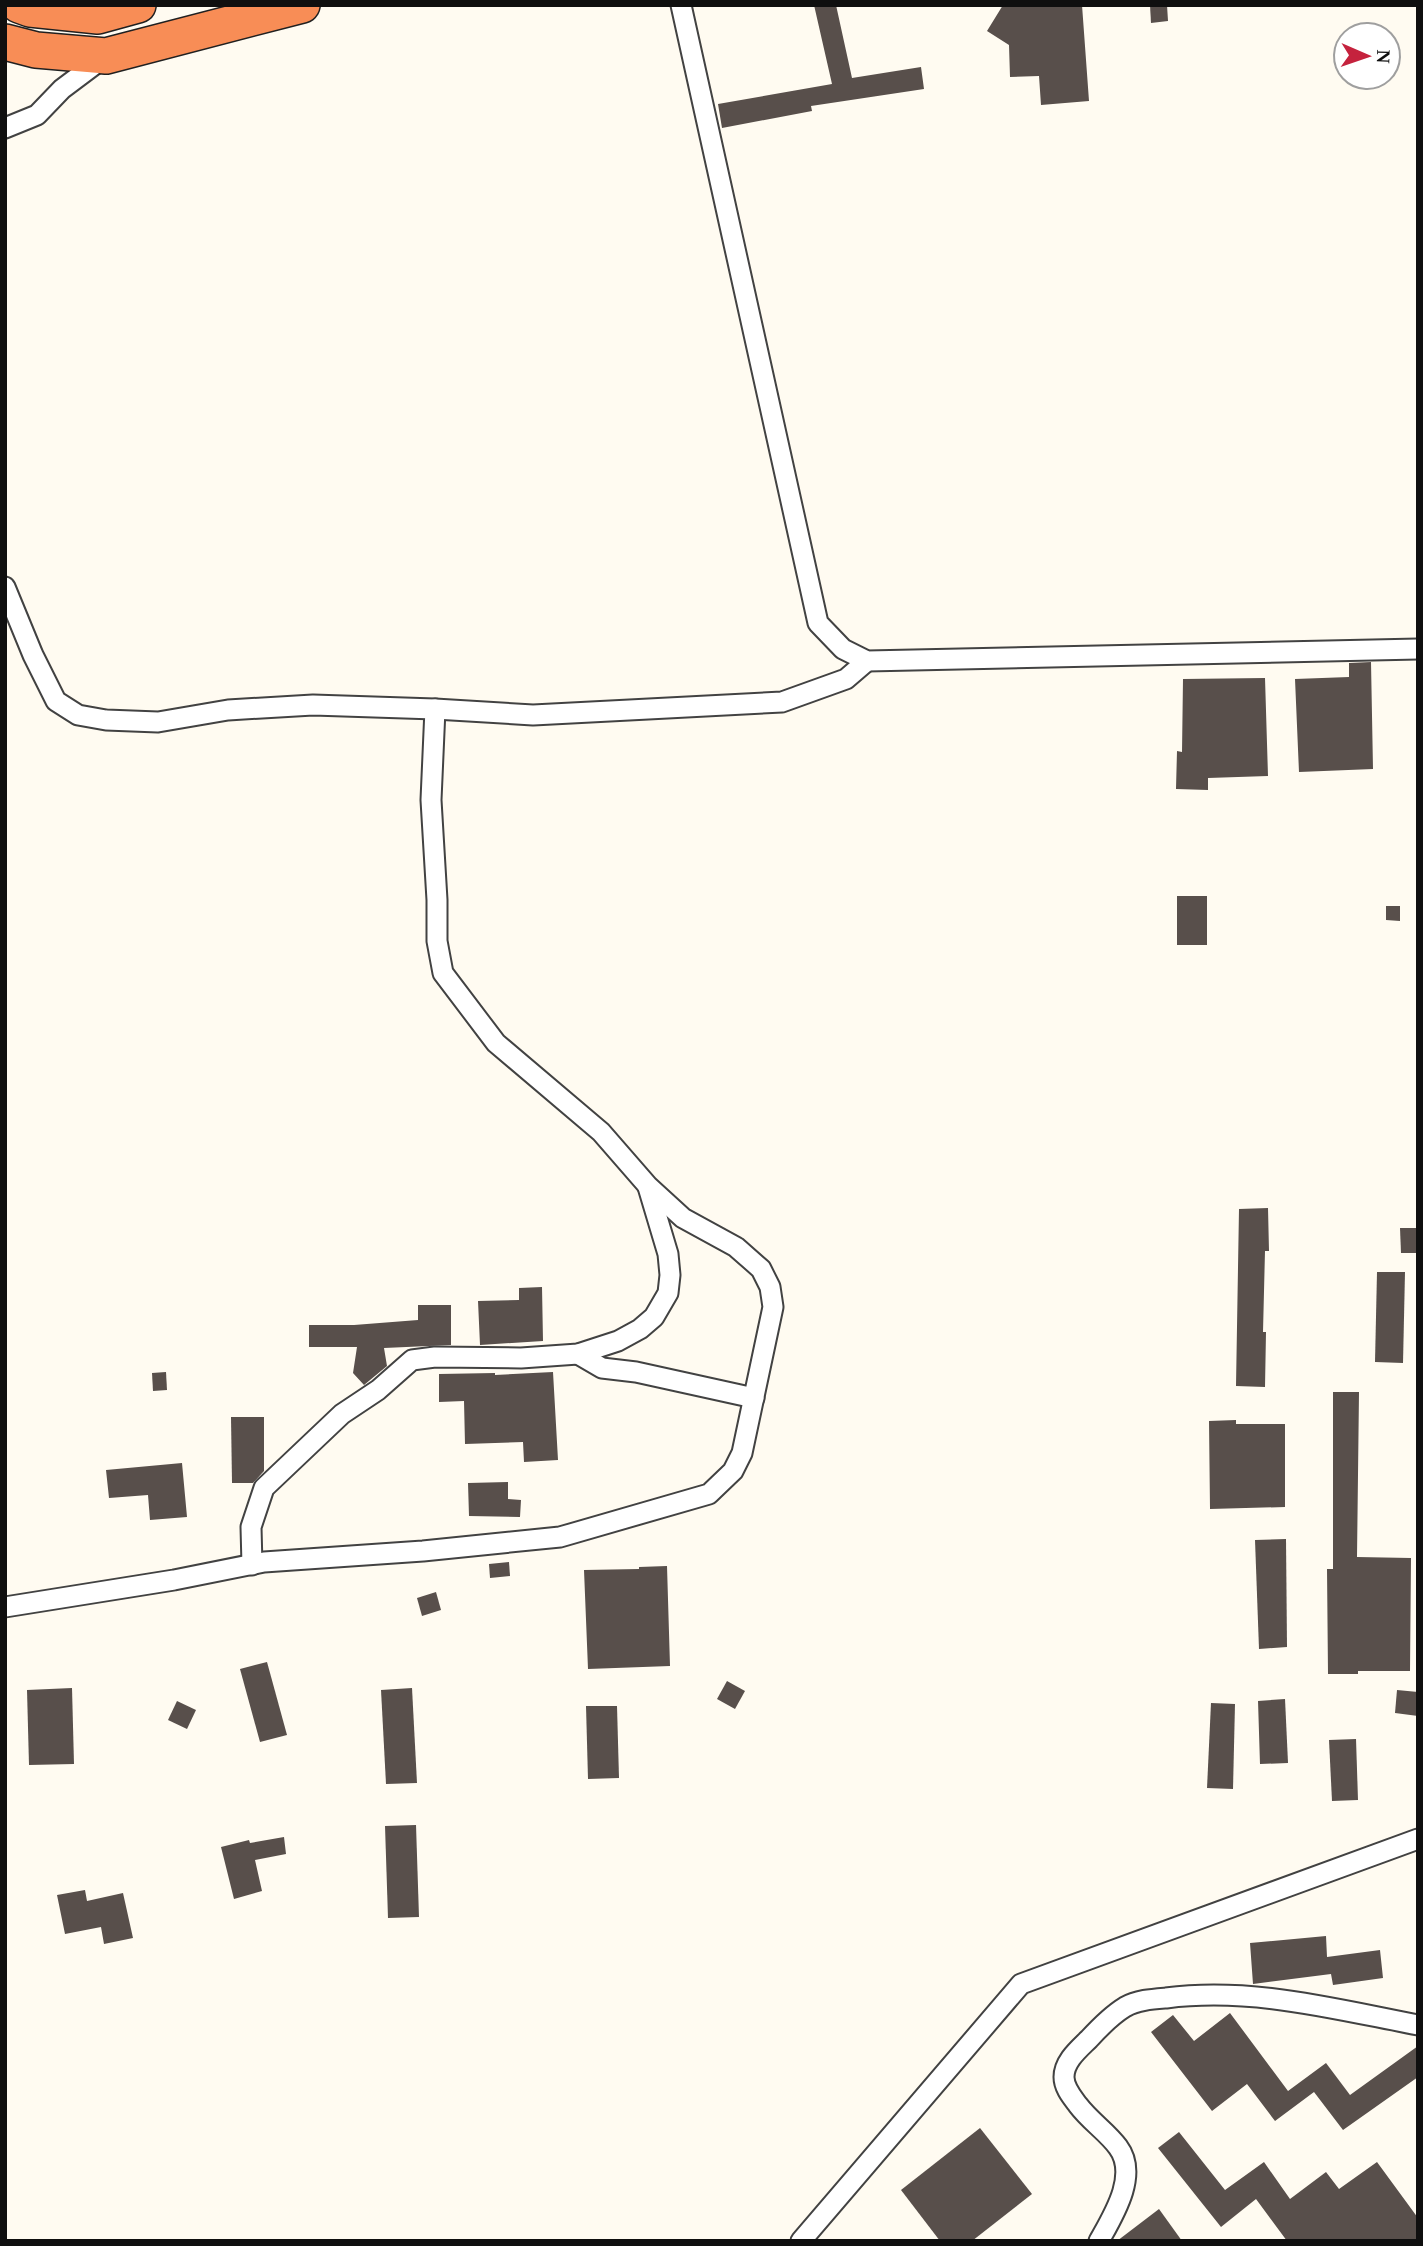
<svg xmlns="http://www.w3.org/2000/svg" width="1423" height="2246" viewBox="0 0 1423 2246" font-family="Georgia,serif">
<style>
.building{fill:#584f4b}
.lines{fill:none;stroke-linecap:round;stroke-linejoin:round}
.street-casing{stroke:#424242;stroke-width:23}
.highway-casing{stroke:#202020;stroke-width:38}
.street{stroke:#fff;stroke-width:19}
.highway{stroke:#f88d56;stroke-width:35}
</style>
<rect width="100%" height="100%" fill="#fffbf1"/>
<g class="building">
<polygon points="814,5 836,5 852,78 921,67 924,89 811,106 812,111 722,128 718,104 832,84"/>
<polygon points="1003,5 1082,5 1089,101 1041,105 1039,76 1010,77 1009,45 987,31"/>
<polygon points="1150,5 1167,5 1168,21 1151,23"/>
<polygon points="1371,662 1373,769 1299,772 1295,679 1349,677 1349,663"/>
<polygon points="1265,678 1268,776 1208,778 1208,790 1176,789 1177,751 1182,752 1183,679"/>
<rect x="1177" y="896" width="30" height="49"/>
<polygon points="1386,906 1400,906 1400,921 1386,920"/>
<polygon points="1268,1208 1269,1251 1265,1251 1263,1332 1266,1332 1265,1387 1236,1386 1239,1209"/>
<polygon points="1400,1228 1418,1228 1418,1253 1401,1253"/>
<polygon points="1377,1272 1405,1272 1403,1363 1375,1362"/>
<polygon points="542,1287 543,1341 480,1345 478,1301 519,1300 519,1288"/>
<polygon points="418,1305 451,1305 451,1345 384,1348 387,1366 364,1385 353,1373 357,1347 309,1347 309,1325 354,1325 418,1320"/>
<polygon points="166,1372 167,1390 153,1391 152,1373"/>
<polygon points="553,1372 558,1460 524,1462 523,1442 465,1444 464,1401 439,1402 439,1374 495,1373 495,1375"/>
<polygon points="1333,1392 1359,1392 1357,1557 1411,1558 1410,1671 1358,1671 1358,1674 1328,1674 1327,1569 1333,1569"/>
<polygon points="231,1417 264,1417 264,1471 253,1483 232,1483"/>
<polygon points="1236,1420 1236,1424 1285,1424 1285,1507 1210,1509 1209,1421"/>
<polygon points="182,1463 187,1517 150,1520 148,1495 109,1498 106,1470"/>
<polygon points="508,1482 508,1499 521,1500 520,1517 469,1516 468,1483"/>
<polygon points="1286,1539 1287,1647 1259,1649 1255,1540"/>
<polygon points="509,1562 510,1576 490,1578 489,1564"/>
<polygon points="667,1566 670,1666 588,1669 584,1570 639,1569 639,1567"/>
<polygon points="436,1592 441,1610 422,1616 417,1598"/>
<polygon points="267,1662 287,1735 260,1742 240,1669"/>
<polygon points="727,1681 745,1691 735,1709 717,1699"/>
<polygon points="72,1688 74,1764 29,1765 27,1690"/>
<polygon points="412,1688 417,1783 386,1784 381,1690"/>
<polygon points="1397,1690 1418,1692 1418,1716 1395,1713"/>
<polygon points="1285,1699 1288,1763 1260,1764 1258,1701"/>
<polygon points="177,1701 196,1710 187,1729 168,1720"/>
<polygon points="1211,1703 1235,1704 1233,1789 1207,1788"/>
<polygon points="586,1706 617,1706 619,1778 588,1779"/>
<polygon points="1356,1739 1358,1800 1332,1801 1329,1740"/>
<polygon points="416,1825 419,1917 388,1918 385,1826"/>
<polygon points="284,1837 286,1854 255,1860 262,1891 234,1899 221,1847 249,1840 250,1843"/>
<polygon points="85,1890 87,1901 123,1893 133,1938 104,1944 101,1927 65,1934 57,1895"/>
<polygon points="1326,1936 1327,1957 1380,1950 1383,1978 1333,1985 1331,1974 1253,1984 1250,1943"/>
<polygon points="1230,2013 1288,2091 1326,2063 1350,2095 1418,2046 1418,2077 1343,2130 1314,2092 1275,2121 1247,2084 1212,2111 1151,2032 1173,2015 1194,2041"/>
<polygon points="980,2128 1032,2194 972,2241 940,2241 901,2190"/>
<polygon points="1179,2132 1225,2190 1264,2162 1290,2199 1326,2172 1339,2189 1377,2162 1418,2218 1418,2241 1287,2241 1256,2199 1221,2227 1158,2148"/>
<polygon points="1159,2209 1182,2241 1117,2241"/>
</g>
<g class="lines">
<defs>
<g id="street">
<polyline points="681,5 818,623 843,649 867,661 1418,649"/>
<polyline points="5,128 37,115 62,89 106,56"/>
<polyline points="5,587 33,655 56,701 78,715 106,720 158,722 228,710 313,705 435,709 533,715 782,702 846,679 867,661"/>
<polyline points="578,1354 602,1368 636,1372 754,1398"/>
<polyline points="252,1565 251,1527 264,1488 342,1414 378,1390 412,1360 435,1357 521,1358 578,1354 618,1341 640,1329 654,1317 668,1293 670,1275 668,1254 648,1187"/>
<polyline points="5,1607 174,1580 264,1562 423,1551 560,1537 709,1494 733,1471 742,1453 773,1307 770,1287 761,1269 736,1247 683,1218 648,1186 601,1132 496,1043 443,973 437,941 437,900 431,800 435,709"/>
<polyline points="801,2241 1021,1984 1418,1839"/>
<path d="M1099,2241C1113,2216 1139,2175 1118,2147C1107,2132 1090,2121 1078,2105C1072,2097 1064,2088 1064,2077C1064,2061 1079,2049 1089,2039C1100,2027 1112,2015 1125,2007C1137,2000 1153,1999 1166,1998C1252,1987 1334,2009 1418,2025"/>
</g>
<g id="highway">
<polyline points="19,5 30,9 98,16 138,5"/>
<polyline points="5,42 36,50 106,56 302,5"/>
</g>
</defs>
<use href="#street" class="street-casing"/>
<use href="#highway" class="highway-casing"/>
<use href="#street" class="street"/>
<use href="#highway" class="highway"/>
</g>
<rect width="1423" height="2246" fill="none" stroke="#0f0f0f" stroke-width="14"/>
<g transform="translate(1367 56) rotate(92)"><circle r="33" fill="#ffffff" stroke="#9f9f9f" stroke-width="2"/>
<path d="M0-5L12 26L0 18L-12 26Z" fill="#c5223d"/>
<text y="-10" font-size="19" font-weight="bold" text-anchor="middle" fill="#0f0f0f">N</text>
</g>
</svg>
